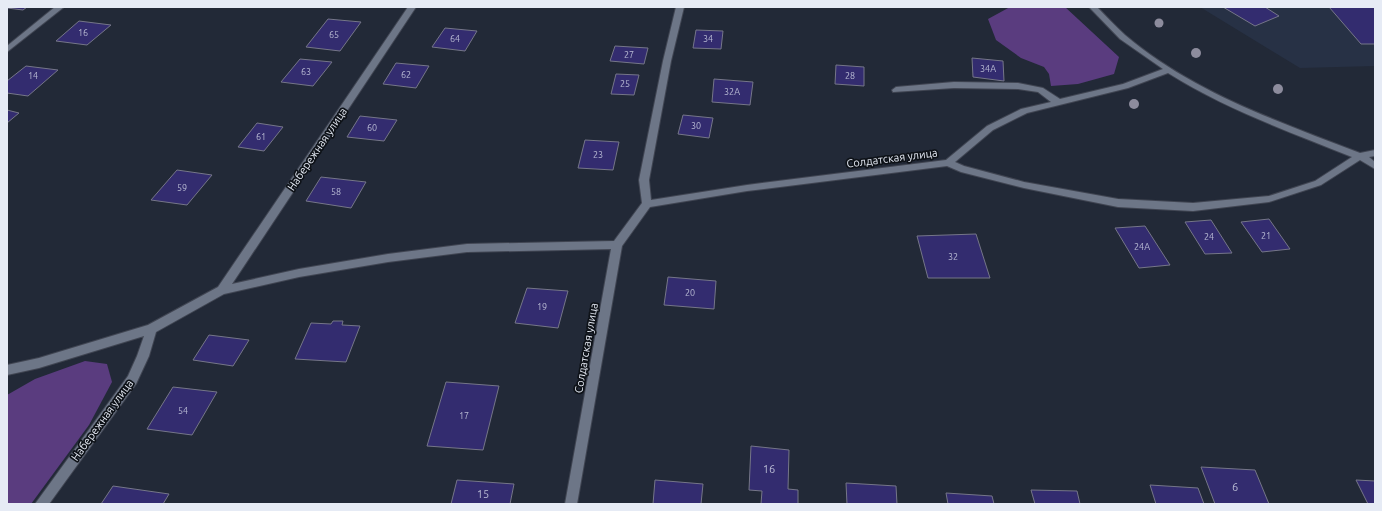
<svg xmlns="http://www.w3.org/2000/svg" width="1382" height="511" viewBox="0 0 1382 511" font-family="Ubuntu,sans-serif">
<style>
.built{fill:#273145}
.forest{fill:#5a3c7f}
.building{fill:#332c6f;stroke:#757688}
.lines{fill:none;stroke-linecap:round;stroke-linejoin:round}
.minor-casing{stroke:#404552;stroke-width:2}
.minor{fill:#6d7687;fill-rule:evenodd}
.tree{fill:#8d8c9d}
.labels{text-anchor:middle;dominant-baseline:central;stroke-width:3.5;stroke-linejoin:round;paint-order:stroke}
.number-label{font-size:9px;fill:#b9bbd4}
.street-label{font-size:11px;fill:#e6ebf5;stroke:#0e1218}
.near-number-label{font-size:11px;fill:#b9bbd4}
</style>
<rect width="100%" height="100%" fill="#222937"/>
<polygon class="built" points="1200,7 1375,7 1375,66 1300,68"/>
<g class="forest">
<polygon points="1010,7 1065,7 1119,57 1114,74 1078,84 1051,86 1049,74 1044,67 1021,58 996,40 988,19"/>
<polygon points="85,361 107,364 112,382 89,425 31,504 7,504 7,395 35,379"/>
</g>
<g class="building">
<polygon points="7,7 27,7 23,10 7,8"/>
<polygon points="1223,7 1265,7 1279,16 1255,26"/>
<polygon points="1329,7 1375,7 1375,44 1361,44"/>
<polygon points="328,19 361,22 340,51 306,47"/>
<polygon points="79,21 111,25 87,45 56,41"/>
<polygon points="445,28 477,31 465,51 432,47"/>
<polygon points="696,30 723,31 721,49 693,48"/>
<polygon points="615,46 648,48 644,64 610,61"/>
<polygon points="972,58 1003,61 1004,81 973,77"/>
<polygon points="300,59 332,62 313,86 281,82"/>
<polygon points="396,63 429,66 416,88 383,84"/>
<polygon points="836,65 864,67 864,86 835,84"/>
<polygon points="26,66 58,70 28,96 7,93 7,81"/>
<polygon points="616,74 639,75 634,95 611,94"/>
<polygon points="714,79 753,82 750,105 712,102"/>
<polygon points="7,110 19,113 7,123"/>
<polygon points="683,115 713,118 709,138 678,134"/>
<polygon points="360,116 397,120 384,141 347,137"/>
<polygon points="257,123 283,127 264,151 238,147"/>
<polygon points="585,140 619,142 613,170 578,168"/>
<polygon points="177,170 212,175 187,205 151,200"/>
<polygon points="321,177 366,182 351,208 306,201"/>
<polygon points="1269,219 1290,249 1262,252 1241,222"/>
<polygon points="1211,220 1232,253 1205,254 1185,222"/>
<polygon points="1145,226 1170,265 1139,268 1115,228"/>
<polygon points="976,234 990,278 928,278 917,236"/>
<polygon points="668,277 716,281 714,309 664,305"/>
<polygon points="527,288 568,291 558,328 515,323"/>
<polygon points="333,321 343,321 342,325 360,326 346,362 295,359 311,323 331,324"/>
<polygon points="209,335 249,340 233,366 193,360"/>
<polygon points="446,382 499,386 483,450 427,446"/>
<polygon points="173,387 217,392 192,435 147,429"/>
<polygon points="751,446 789,450 788,489 798,490 798,504 761,504 762,491 749,490"/>
<polygon points="1201,467 1255,470 1269,504 1215,504"/>
<polygon points="457,480 514,484 510,504 451,504"/>
<polygon points="655,480 703,484 701,504 653,504"/>
<polygon points="1356,480 1375,481 1375,504 1368,504"/>
<polygon points="846,483 896,486 897,504 847,504"/>
<polygon points="1150,485 1198,488 1204,504 1156,504"/>
<polygon points="113,486 169,494 163,504 101,504"/>
<polygon points="1031,490 1077,491 1080,504 1035,504"/>
<polygon points="946,493 992,496 994,504 948,504"/>
</g>
<g class="lines">
<defs>
<g id="minor">
<polygon points="55,7 64,7 7,52 7,46"/>
<path d="M408,7H416L232,284L299,269L388,254L467,244L614,241L642,203L639,180L663,61L676,7H684L671,61L649,180L651,200L747,185L946,160L987,126L1021,109L1051,102L1038,92L1018,89L954,88L893,92L892,90L896,87L954,82L1018,83L1043,88L1060,99L1123,84L1163,69L1120,39L1089,7H1097C1106,16 1115,26 1125,35C1192,92 1279,122 1360,153L1375,150V156L1369,157L1375,162V169L1360,160L1321,185L1269,202L1193,211L1118,207L1024,188L961,172L947,166L747,191L650,207L622,246L577,504H565L611,249L467,252L388,262L299,277L224,294L156,332L149,356L136,384L49,504H35L128,376L137,356L144,336L39,368L7,375V365L39,358L148,325L218,287ZM1168,73C1225,109 1290,132 1352,157L1315,181L1269,196L1193,203L1118,199L1024,182L964,166L955,162L993,130L1027,113L1128,88Z"/>
</g>
</defs>
<use href="#minor" class="minor-casing"/>
<use href="#minor" class="minor"/>
</g>
<g class="tree">
<circle cx="1159" cy="23" r="4.5"/>
<circle cx="1196" cy="53" r="5"/>
<circle cx="1278" cy="89" r="5"/>
<circle cx="1134" cy="104" r="5"/>
</g>
<g class="labels">
<g class="number-label">
<text x="83" y="33">16</text>
<text x="334" y="35">65</text>
<text x="455" y="39">64</text>
<text x="708" y="39">34</text>
<text x="629" y="55">27</text>
<text x="988" y="69">34А</text>
<text x="306" y="72">63</text>
<text x="406" y="75">62</text>
<text x="33" y="76">14</text>
<text x="850" y="76">28</text>
<text x="625" y="84">25</text>
<text x="732" y="92">32А</text>
<text x="696" y="126">30</text>
<text x="372" y="128">60</text>
<text x="261" y="137">61</text>
<text x="598" y="155">23</text>
<text x="182" y="188">59</text>
<text x="336" y="192">58</text>
<text x="1266" y="236">21</text>
<text x="1209" y="237">24</text>
<text x="1142" y="247">24А</text>
<text x="953" y="257">32</text>
<text x="690" y="293">20</text>
<text x="542" y="307">19</text>
<text x="183" y="411">54</text>
<text x="464" y="416">17</text>
</g>
<g class="street-label">
<text transform="translate(317 149) rotate(-56)">Набережная улица</text>
<text transform="translate(892 158) rotate(-7)">Солдатская улица</text>
<text transform="translate(586 348) rotate(-80)">Солдатская улица</text>
<text transform="translate(102 420) rotate(-54)">Набережная улица</text>
</g>
<g class="near-number-label">
<text x="769" y="469">16</text>
<text x="1235" y="487">6</text>
<text x="483" y="494">15</text>
</g>
</g>
<rect width="1382" height="511" fill="none" stroke="#e6ebf5" stroke-width="16"/>
</svg>
